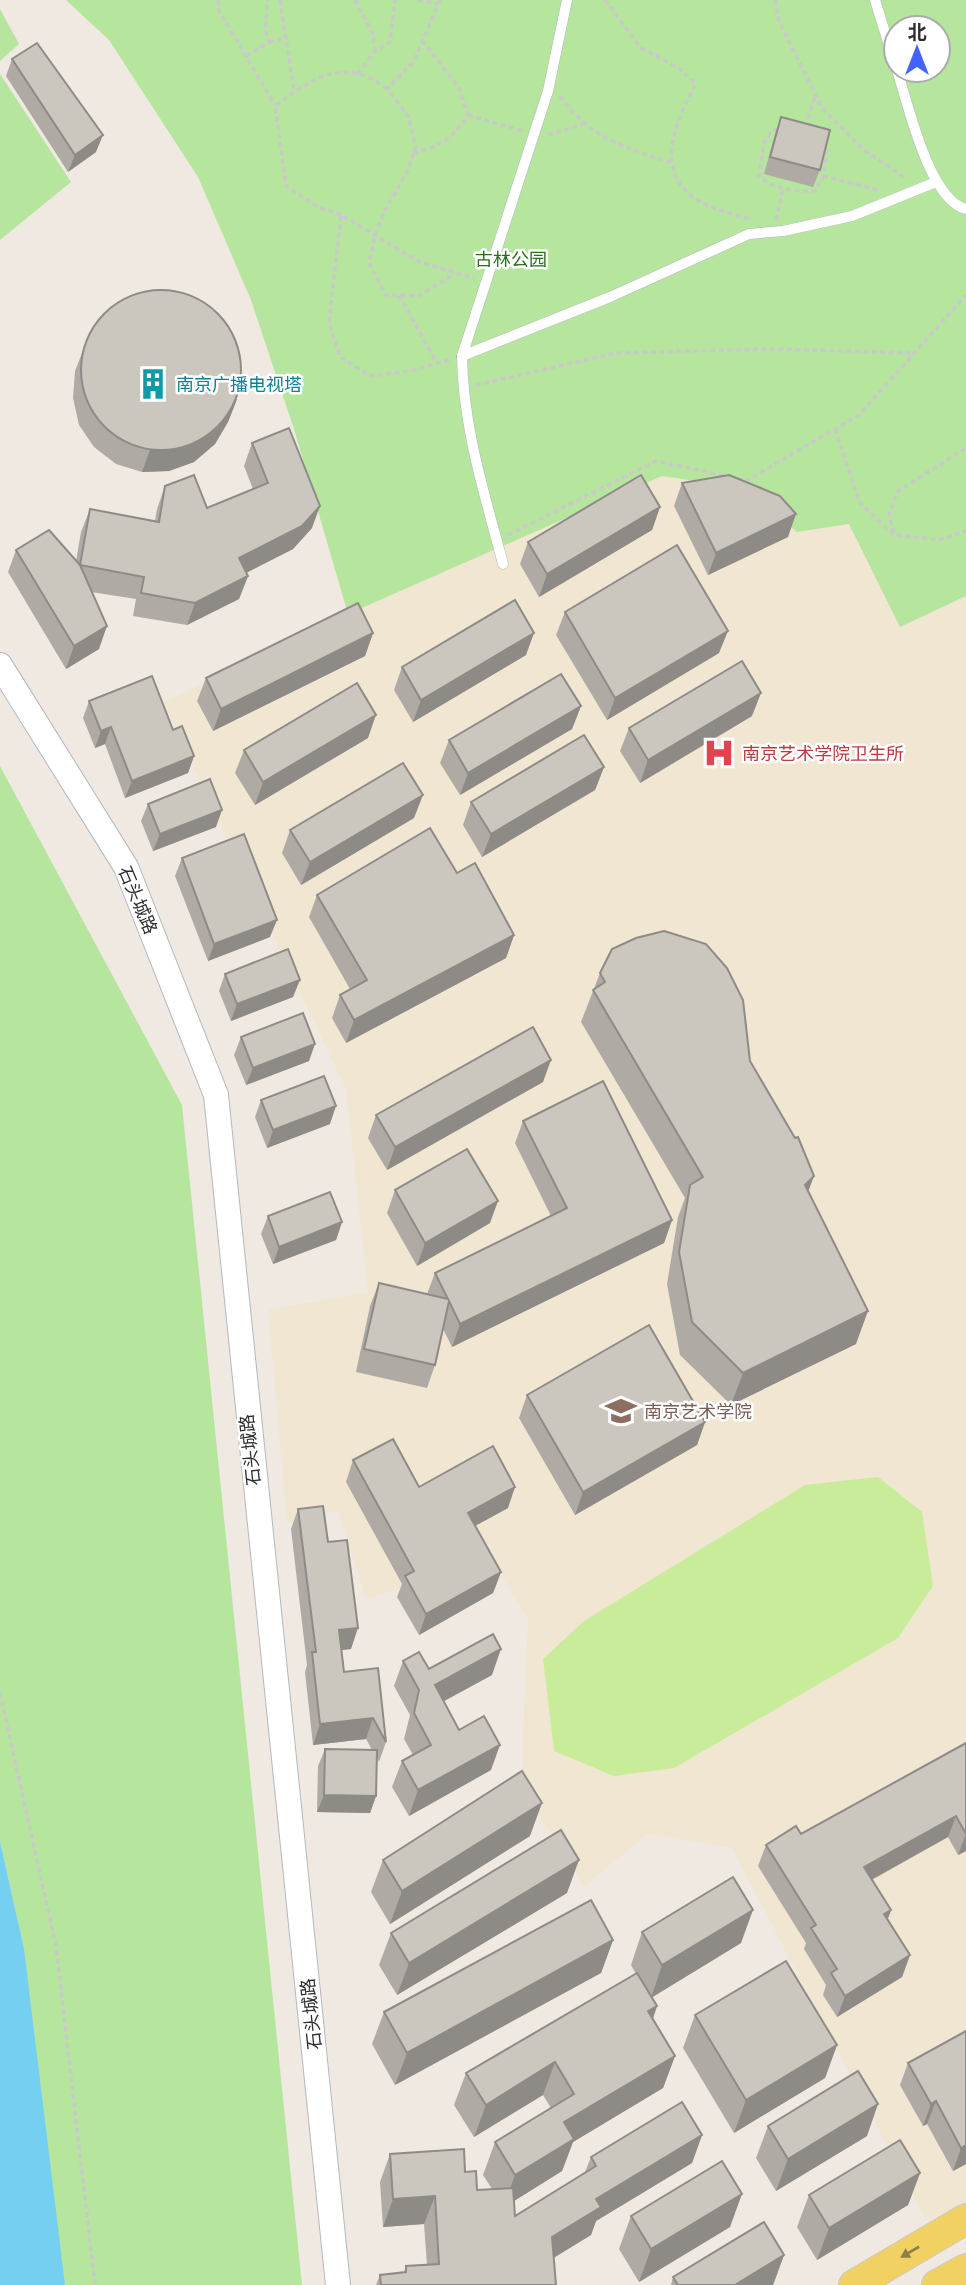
<svg xmlns="http://www.w3.org/2000/svg" width="966" height="2285" viewBox="0 0 966 2285" font-family="Poppins,'Noto Sans SC',sans-serif">
<style>
.education{fill:#f0e6d1}
.green{fill:#b6e59e;fill-rule:evenodd}
.pitch{fill:#c9ec9a}
.water{fill:#75cff0}
.lines{fill:none;stroke-linecap:round;stroke-linejoin:round}
.service-casing{stroke:#b4b7c1;stroke-width:11}
.tertiary-casing{stroke:#b4b7c1;stroke-width:26}
.primary-casing{stroke:#c9c9c9;stroke-width:32}
.path{stroke:#c9c9c9;stroke-width:3.5;stroke-dasharray:5 3.5;stroke-linecap:butt}
.service{stroke:#fff;stroke-width:10}
.tertiary{stroke:#fff;stroke-width:24}
.primary{stroke:#f2d163;stroke-width:30}
.wall{fill:#afaba4}
.shaded-wall{fill:#8e8b86}
.building{fill:#cbc7bf;stroke:#8e8b86;stroke-width:2}
.oneway{fill:#908048}
.labels{text-anchor:middle;dominant-baseline:central;stroke-width:5;stroke-linejoin:round;paint-order:stroke}
.park-label{font-size:18px;fill:#2c6e1b;stroke:#fff}
.culture-label{font-size:18px;fill:#0d838f;stroke:#fff;text-anchor:start}
.health-label{font-size:18px;fill:#be3a42;stroke:#fff;text-anchor:start}
.street-label{font-size:18px;fill:#2e2e2e;stroke:#fff}
.education-label{font-size:18px;fill:#785e54;stroke:#fff;text-anchor:start}
</style>
<rect width="100%" height="100%" fill="#efe9e1"/>
<polygon class="education" points="662,476 741,488 797,532 849,524 900,627 966,596 966,2204 926,2220 732,1848 648,1833 584,1887 521,1786 528,1618 492,1560 366,1599 338,1511 287,1523 268,1310 368,1292 346,1089 163,703 348,614"/>
<g class="green">
<path d="M66,0H966V596L900,627L849,524L797,532L741,488L662,476L348,614L294,429L251,300L198,177L109,40ZM896,28H938V70H896Z"/>
<polygon points="0,9 19,44 0,61"/>
<polygon points="0,74 71,182 0,240"/>
<polygon points="0,766 182,1105 302,2285 0,2285 0,1857 18,1922 0,1841"/>
</g>
<polygon class="pitch" points="878,1477 922,1512 933,1586 898,1638 674,1768 614,1776 554,1751 543,1659 584,1621 805,1485"/>
<polygon class="water" points="0,1841 24,1949 65,2285 0,2285"/>
<g class="lines">
<defs>
<g id="service">
<polyline points="875,0 896,68"/>
<path d="M897,70C908,104 929,200 966,209"/>
<polyline points="462,356 548,91 567,0"/>
<path d="M503,564C485,495 463,428 462,356L610,297L749,234L783,231L852,216L936,182"/>
</g>
<polyline id="tertiary" points="0,665 126,867 216,1095 338,2285"/>
<g id="primary">
<polyline points="854,2285 966,2219"/>
<polyline points="937,2285 966,2269"/>
</g>
</defs>
<use href="#service" class="service-casing"/>
<use href="#tertiary" class="tertiary-casing"/>
<use href="#primary" class="primary-casing"/>
<g class="path">
<polyline points="218,0 219,11 275,105"/>
<polyline points="280,0 294,91"/>
<polyline points="355,0 373,34 375,51"/>
<polyline points="418,0 437,4"/>
<polyline points="440,0 414,61 387,89 408,116 416,146 407,172 384,212 375,236 369,263 386,295 418,296 453,275"/>
<path d="M605,0L640,47L680,69L696,84C678,116 655,165 689,194C704,207 730,213 749,219"/>
<polyline points="775,0 779,21 822,108 863,149 907,179"/>
<polyline points="269,42 287,38"/>
<polyline points="246,56 269,42 265,29 268,0"/>
<polyline points="358,74 375,51 390,42 395,0"/>
<path d="M560,96C591,139 624,147 672,163"/>
<polyline points="468,115 523,131"/>
<polyline points="806,127 815,96"/>
<path d="M778,130H773L764,142L759,177C777,189 794,192 815,191L823,176L828,148L823,145"/>
<polyline points="548,135 583,124"/>
<path d="M413,153C440,147 453,138 468,115L459,88L422,40"/>
<polyline points="823,176 878,190"/>
<path d="M341,215L318,207L286,186L275,106C314,77 344,56 387,89"/>
<polyline points="776,220 783,188"/>
<polyline points="399,295 437,363"/>
<polyline points="449,360 410,371 370,376 340,357 329,323 341,215 420,262 474,278"/>
<polyline points="476,385 616,353 771,349 915,353"/>
<polyline points="835,429 860,503 894,535 940,540 966,531"/>
<polyline points="737,479 746,481 859,415 966,295"/>
<polyline points="894,533 889,515 897,492 966,448"/>
<polyline points="508,535 656,461 726,476"/>
<polyline points="0,1693 56,1946 95,2285"/>
</g>
<use href="#service" class="service"/>
<use href="#tertiary" class="tertiary"/>
<use href="#primary" class="primary"/>
</g>
<g class="wall">
<polygon points="12,59 96,152 68,172 6,76"/>
<polygon points="781,117 820,170 813,187 764,174 775,134"/>
<polygon points="84,348 237,399 228,422 215,444 194,462 169,471 142,472 116,464 94,447 79,425 73,398 75,371"/>
<polygon points="252,443 312,528 293,549 246,573 248,576 239,599 187,625 133,616 136,599 91,592 99,649 66,669 8,572 16,550 76,561 81,532 90,509 155,521 157,509 165,486 207,508 253,489 244,466"/>
<polygon points="682,483 788,537 708,575 674,506"/>
<polygon points="660,507 652,530 539,597 520,564 528,542"/>
<polygon points="565,612 719,653 607,720 556,635"/>
<polygon points="373,633 365,656 213,731 197,701 206,678"/>
<polygon points="526,655 413,722 394,690 402,667"/>
<polygon points="89,701 173,730 194,756 188,773 125,798 105,744 95,748 83,718"/>
<polygon points="581,706 572,729 460,795 440,763 449,740"/>
<polygon points="752,716 640,783 620,751 629,728"/>
<polygon points="368,738 255,805 235,773 244,750"/>
<polygon points="604,767 595,790 482,857 463,825 471,802"/>
<polygon points="148,804 216,827 153,851 141,821"/>
<polygon points="414,818 301,885 282,853 290,830"/>
<polygon points="182,858 270,937 208,961 175,876"/>
<polygon points="457,873 514,935 506,958 346,1043 332,1018 340,995 350,989 309,917 317,895"/>
<polygon points="600,973 750,1061 808,1191 856,1344 731,1405 680,1355 667,1284 678,1217 685,1198 581,1022"/>
<polygon points="225,974 293,997 231,1021 219,991"/>
<polygon points="241,1037 309,1061 246,1085 234,1055"/>
<polygon points="543,1082 387,1170 368,1138 376,1115"/>
<polygon points="261,1100 330,1124 267,1148 255,1117"/>
<polygon points="523,1121 672,1220 664,1243 452,1347 443,1329 435,1365 427,1388 356,1372 370,1306 379,1283 427,1294 435,1273 551,1216 515,1143"/>
<polygon points="395,1190 490,1223 417,1266 387,1213"/>
<polygon points="268,1216 342,1222 336,1240 273,1264 261,1234"/>
<polygon points="527,1395 705,1422 697,1445 575,1515 519,1418"/>
<polygon points="353,1460 419,1487 508,1508 475,1526 501,1572 493,1593 419,1635 397,1597 402,1584 346,1482"/>
<polygon points="298,1509 328,1542 351,1649 341,1650 344,1672 378,1668 386,1742 379,1762 377,1758 376,1796 370,1813 317,1812 318,1766 325,1749 372,1750 366,1739 313,1745 305,1672 307,1665 291,1529"/>
<polygon points="403,1661 429,1669 492,1675 443,1701 459,1730 491,1770 409,1816 392,1787 402,1761 413,1755 404,1739 410,1715 394,1686"/>
<polygon points="966,1743 966,1851 958,1855 948,1837 872,1880 891,1910 888,1919 910,1955 902,1977 837,2017 823,1995 826,1985 804,1949 806,1943 758,1866 766,1845 801,1834"/>
<polygon points="530,1836 390,1924 371,1892 383,1860"/>
<polygon points="567,1893 397,1995 379,1965 391,1933"/>
<polygon points="642,1932 741,1943 652,1997 657,2006 653,2019 675,2056 663,2088 573,2142 562,2171 514,2201 515,2216 585,2172 591,2157 702,2135 692,2163 596,2221 591,2235 553,2258 556,2285 376,2285 380,2275 404,2272 406,2266 427,2265 424,2224 383,2227 380,2182 390,2154 465,2172 477,2190 492,2189 483,2175 495,2142 551,2108 543,2095 474,2137 454,2105 466,2073 636,1974 631,1965"/>
<polygon points="613,1940 601,1973 395,2085 372,2044 384,2012"/>
<polygon points="695,2015 837,2045 825,2078 734,2133 683,2048"/>
<polygon points="966,2031 966,2164 953,2171 927,2124 923,2126 900,2085 908,2063"/>
<polygon points="768,2126 867,2136 776,2191 756,2158"/>
<polygon points="920,2173 908,2205 817,2260 797,2227 809,2195"/>
<polygon points="631,2216 730,2227 639,2282 619,2249"/>
<polygon points="784,2255 773,2285 671,2285 673,2277"/>
</g>
<g class="shaded-wall">
<polygon points="103,135 96,152 68,172 75,155"/>
<polygon points="237,399 228,422 215,444 194,462 169,471 142,472 150,450"/>
<polygon points="320,506 312,528 293,549 230,581 239,558"/>
<polygon points="660,507 652,530 539,597 547,574"/>
<polygon points="796,514 788,537 708,575 716,553"/>
<polygon points="248,576 239,599 187,625 195,603"/>
<polygon points="107,626 99,649 66,669 74,646"/>
<polygon points="728,631 719,653 607,720 615,698"/>
<polygon points="373,633 365,656 213,731 221,709"/>
<polygon points="534,633 526,655 413,722 421,700"/>
<polygon points="761,693 752,716 640,783 648,760"/>
<polygon points="581,706 572,729 460,795 468,773"/>
<polygon points="376,715 368,738 255,805 263,782"/>
<polygon points="111,727 105,744 95,748 101,731"/>
<polygon points="194,756 188,773 125,798 132,781"/>
<polygon points="604,767 595,790 482,857 491,834"/>
<polygon points="423,795 414,818 301,885 310,862"/>
<polygon points="222,810 216,827 153,851 160,834"/>
<polygon points="277,920 270,937 208,961 214,944"/>
<polygon points="514,935 506,958 346,1043 354,1020"/>
<polygon points="300,980 293,997 231,1021 237,1004"/>
<polygon points="315,1044 309,1061 246,1085 253,1068"/>
<polygon points="551,1060 543,1082 387,1170 395,1147"/>
<polygon points="336,1106 330,1124 267,1148 273,1130"/>
<polygon points="814,1176 802,1208 805,1185"/>
<polygon points="498,1201 490,1223 417,1266 425,1243"/>
<polygon points="672,1220 664,1243 452,1347 460,1324"/>
<polygon points="342,1222 336,1240 273,1264 279,1247"/>
<polygon points="868,1311 856,1344 731,1405 743,1373"/>
<polygon points="705,1422 697,1445 575,1515 583,1492"/>
<polygon points="515,1487 508,1508 460,1534 468,1513"/>
<polygon points="501,1572 493,1593 419,1635 426,1614"/>
<polygon points="358,1628 351,1649 332,1651 339,1630"/>
<polygon points="501,1649 492,1675 426,1711 435,1685"/>
<polygon points="373,1718 366,1739 313,1745 320,1724"/>
<polygon points="500,1745 491,1770 409,1816 418,1790"/>
<polygon points="324,1795 376,1796 370,1813 317,1812"/>
<polygon points="542,1803 530,1836 390,1924 402,1891"/>
<polygon points="956,1816 948,1837 856,1888 864,1867"/>
<polygon points="966,1834 966,1851 958,1855"/>
<polygon points="579,1860 567,1893 397,1995 409,1963"/>
<polygon points="753,1910 741,1943 651,1998 662,1965"/>
<polygon points="891,1910 883,1931 884,1914"/>
<polygon points="613,1940 601,1973 395,2085 407,2053"/>
<polygon points="910,1955 902,1977 837,2017 845,1996"/>
<polygon points="657,2006 646,2038 648,2011"/>
<polygon points="837,2045 825,2078 734,2133 746,2100"/>
<polygon points="675,2056 663,2088 573,2142 562,2171 503,2208 515,2175 564,2122"/>
<polygon points="555,2062 543,2095 474,2137 486,2105"/>
<polygon points="936,2101 927,2124 923,2126 931,2104"/>
<polygon points="878,2104 867,2136 776,2191 788,2159"/>
<polygon points="702,2135 692,2163 596,2221 591,2235 542,2265 552,2237 596,2199"/>
<polygon points="966,2145 966,2164 953,2171 961,2148"/>
<polygon points="920,2173 908,2205 817,2260 829,2228"/>
<polygon points="742,2194 730,2227 639,2282 651,2249"/>
<polygon points="435,2196 424,2224 383,2227 393,2199"/>
<polygon points="784,2255 773,2285 735,2285"/>
</g>
<g class="building">
<polygon points="37,43 103,135 75,155 12,59"/>
<polygon points="781,117 830,130 820,170 770,157"/>
<circle cx="161" cy="370" r="80"/>
<polygon points="289,428 320,506 302,526 239,558 248,576 195,603 141,593 144,577 80,565 90,509 159,522 165,486 194,475 207,508 268,483 252,443"/>
<polygon points="641,475 660,507 547,574 528,542"/>
<polygon points="729,475 780,496 796,514 716,553 682,483"/>
<polygon points="49,530 80,565 107,626 74,646 16,550"/>
<polygon points="677,545 728,631 615,698 565,612"/>
<polygon points="515,600 534,633 421,700 402,667"/>
<polygon points="358,603 373,633 221,709 206,678"/>
<polygon points="742,661 761,693 648,760 629,728"/>
<polygon points="561,674 581,706 468,773 449,740"/>
<polygon points="152,676 173,730 182,726 194,756 132,781 111,727 101,731 89,701"/>
<polygon points="357,683 376,715 263,782 244,750"/>
<polygon points="584,735 604,767 491,834 471,802"/>
<polygon points="403,763 423,795 310,862 290,830"/>
<polygon points="210,779 222,810 160,834 148,804"/>
<polygon points="430,828 457,873 475,863 514,935 354,1020 340,995 367,980 317,895"/>
<polygon points="244,834 277,920 214,944 182,858"/>
<polygon points="664,931 706,944 727,968 743,1000 750,1061 795,1138 798,1137 814,1176 805,1185 868,1311 743,1373 692,1322 679,1252 690,1185 703,1177 593,990 605,982 600,973 612,949 636,938"/>
<polygon points="288,949 300,980 237,1004 225,974"/>
<polygon points="303,1013 315,1044 253,1068 241,1037"/>
<polygon points="533,1027 551,1060 395,1147 376,1115"/>
<polygon points="324,1076 336,1106 273,1130 261,1100"/>
<polygon points="603,1081 672,1220 460,1324 449,1301 435,1365 364,1349 379,1283 448,1299 435,1273 567,1208 523,1121"/>
<polygon points="467,1149 498,1201 425,1243 395,1190"/>
<polygon points="330,1192 342,1222 279,1247 268,1216"/>
<polygon points="649,1325 705,1422 583,1492 527,1395"/>
<polygon points="393,1439 419,1487 493,1446 515,1487 468,1513 501,1572 426,1614 405,1576 414,1571 353,1460"/>
<polygon points="323,1506 328,1542 347,1540 358,1628 339,1630 344,1672 378,1668 386,1742 373,1718 320,1724 312,1652 316,1652 298,1509"/>
<polygon points="493,1634 501,1649 435,1685 459,1730 484,1716 500,1745 418,1790 402,1761 431,1745 414,1713 419,1690 403,1661 419,1652 429,1669"/>
<polygon points="966,1743 966,1834 956,1816 864,1867 891,1910 884,1914 910,1955 845,1996 831,1973 837,1969 811,1928 816,1925 766,1845 796,1826 801,1834"/>
<polygon points="325,1749 377,1750 376,1796 324,1795"/>
<polygon points="522,1771 542,1803 402,1891 383,1860"/>
<polygon points="561,1830 579,1860 409,1963 391,1933"/>
<polygon points="733,1877 753,1910 662,1965 642,1932"/>
<polygon points="591,1900 613,1940 407,2053 384,2012"/>
<polygon points="786,1961 837,2045 746,2100 695,2015"/>
<polygon points="637,1973 657,2006 648,2011 675,2056 564,2122 574,2139 515,2175 495,2142 574,2094 555,2062 486,2105 466,2073"/>
<polygon points="966,2031 966,2145 961,2148 936,2101 931,2104 908,2063"/>
<polygon points="858,2071 878,2104 788,2159 768,2126"/>
<polygon points="682,2102 702,2135 596,2199 601,2207 552,2237 556,2285 381,2285 380,2275 406,2272 406,2266 439,2264 435,2196 393,2199 390,2154 464,2149 465,2172 476,2171 477,2190 513,2188 515,2216 596,2166 591,2157"/>
<polygon points="900,2140 920,2173 829,2228 809,2195"/>
<polygon points="722,2161 742,2194 651,2249 631,2216"/>
<polygon points="764,2222 784,2255 735,2285 678,2285 673,2277"/>
</g>
<defs><path id="oneway-solid" d="M-6-.8H1V-3.2L6.5 0L1 3.2V.8H-6Z" transform="scale(1.75)"/></defs>
<use class="oneway" href="#oneway-solid" transform="translate(910 2252) rotate(150)"/>
<defs>
<symbol id="building-bare" viewBox="-9 -9 18 18"><path d="M-4-6H4V6H1V3H-1V6H-4ZM-2.5-4.3h1.7v1.8h-1.7ZM.8-4.3h1.7v1.8H.8ZM-2.5-1h1.7V.8h-1.7ZM.8-1h1.7V.8H.8Z" fill="#0f9aa8" stroke="#fff" stroke-width="2.5" paint-order="stroke"/></symbol>
<symbol id="hospital-bare" viewBox="-9 -9 18 18"><path d="M-5-5h3v3.5h4V-5h3V5h-3V1.5h-4V5h-3Z" fill="#e0444e" stroke="#fff" stroke-width="2.5" paint-order="stroke"/></symbol>
<symbol id="university-bare" viewBox="-9 -9 18 18"><path d="M0-5L7-2L0 1L-7-2ZM-4 1L0 2.5L4 1V4Q0 6-4 4Z" fill="#8d6e63" stroke="#fff" stroke-width="2.5" paint-order="stroke"/></symbol>
</defs>
<g fill-rule="evenodd">
<use href="#building-bare" x="131" y="362" width="44" height="44"/>
<use href="#hospital-bare" x="697" y="731" width="44" height="44"/>
<use href="#university-bare" x="599" y="1389" width="44" height="44"/>
</g>
<g class="labels">
<g class="park-label">
<text x="511" y="259">古林公园</text>
</g>
<g class="culture-label">
<text x="176" y="384">南京广播电视塔</text>
</g>
<g class="health-label">
<text x="742" y="753">南京艺术学院卫生所</text>
</g>
<g class="street-label">
<text transform="translate(138 900) rotate(67)">石头城路</text>
<text transform="translate(250 1450) rotate(-96)">石头城路</text>
<text transform="translate(311 2014) rotate(-96)">石头城路</text>
</g>
<g class="education-label">
<text x="644" y="1411">南京艺术学院</text>
</g>
</g>
<g transform="translate(917 49)"><circle r="33" fill="#ffffff" stroke="#ababab" stroke-width="2"/>
<path d="M0-5L12 26L0 18L-12 26Z" fill="#4264fb"/>
<text y="-10" font-size="19" font-weight="bold" text-anchor="middle" fill="#2e2e2e">北</text>
</g>
</svg>
